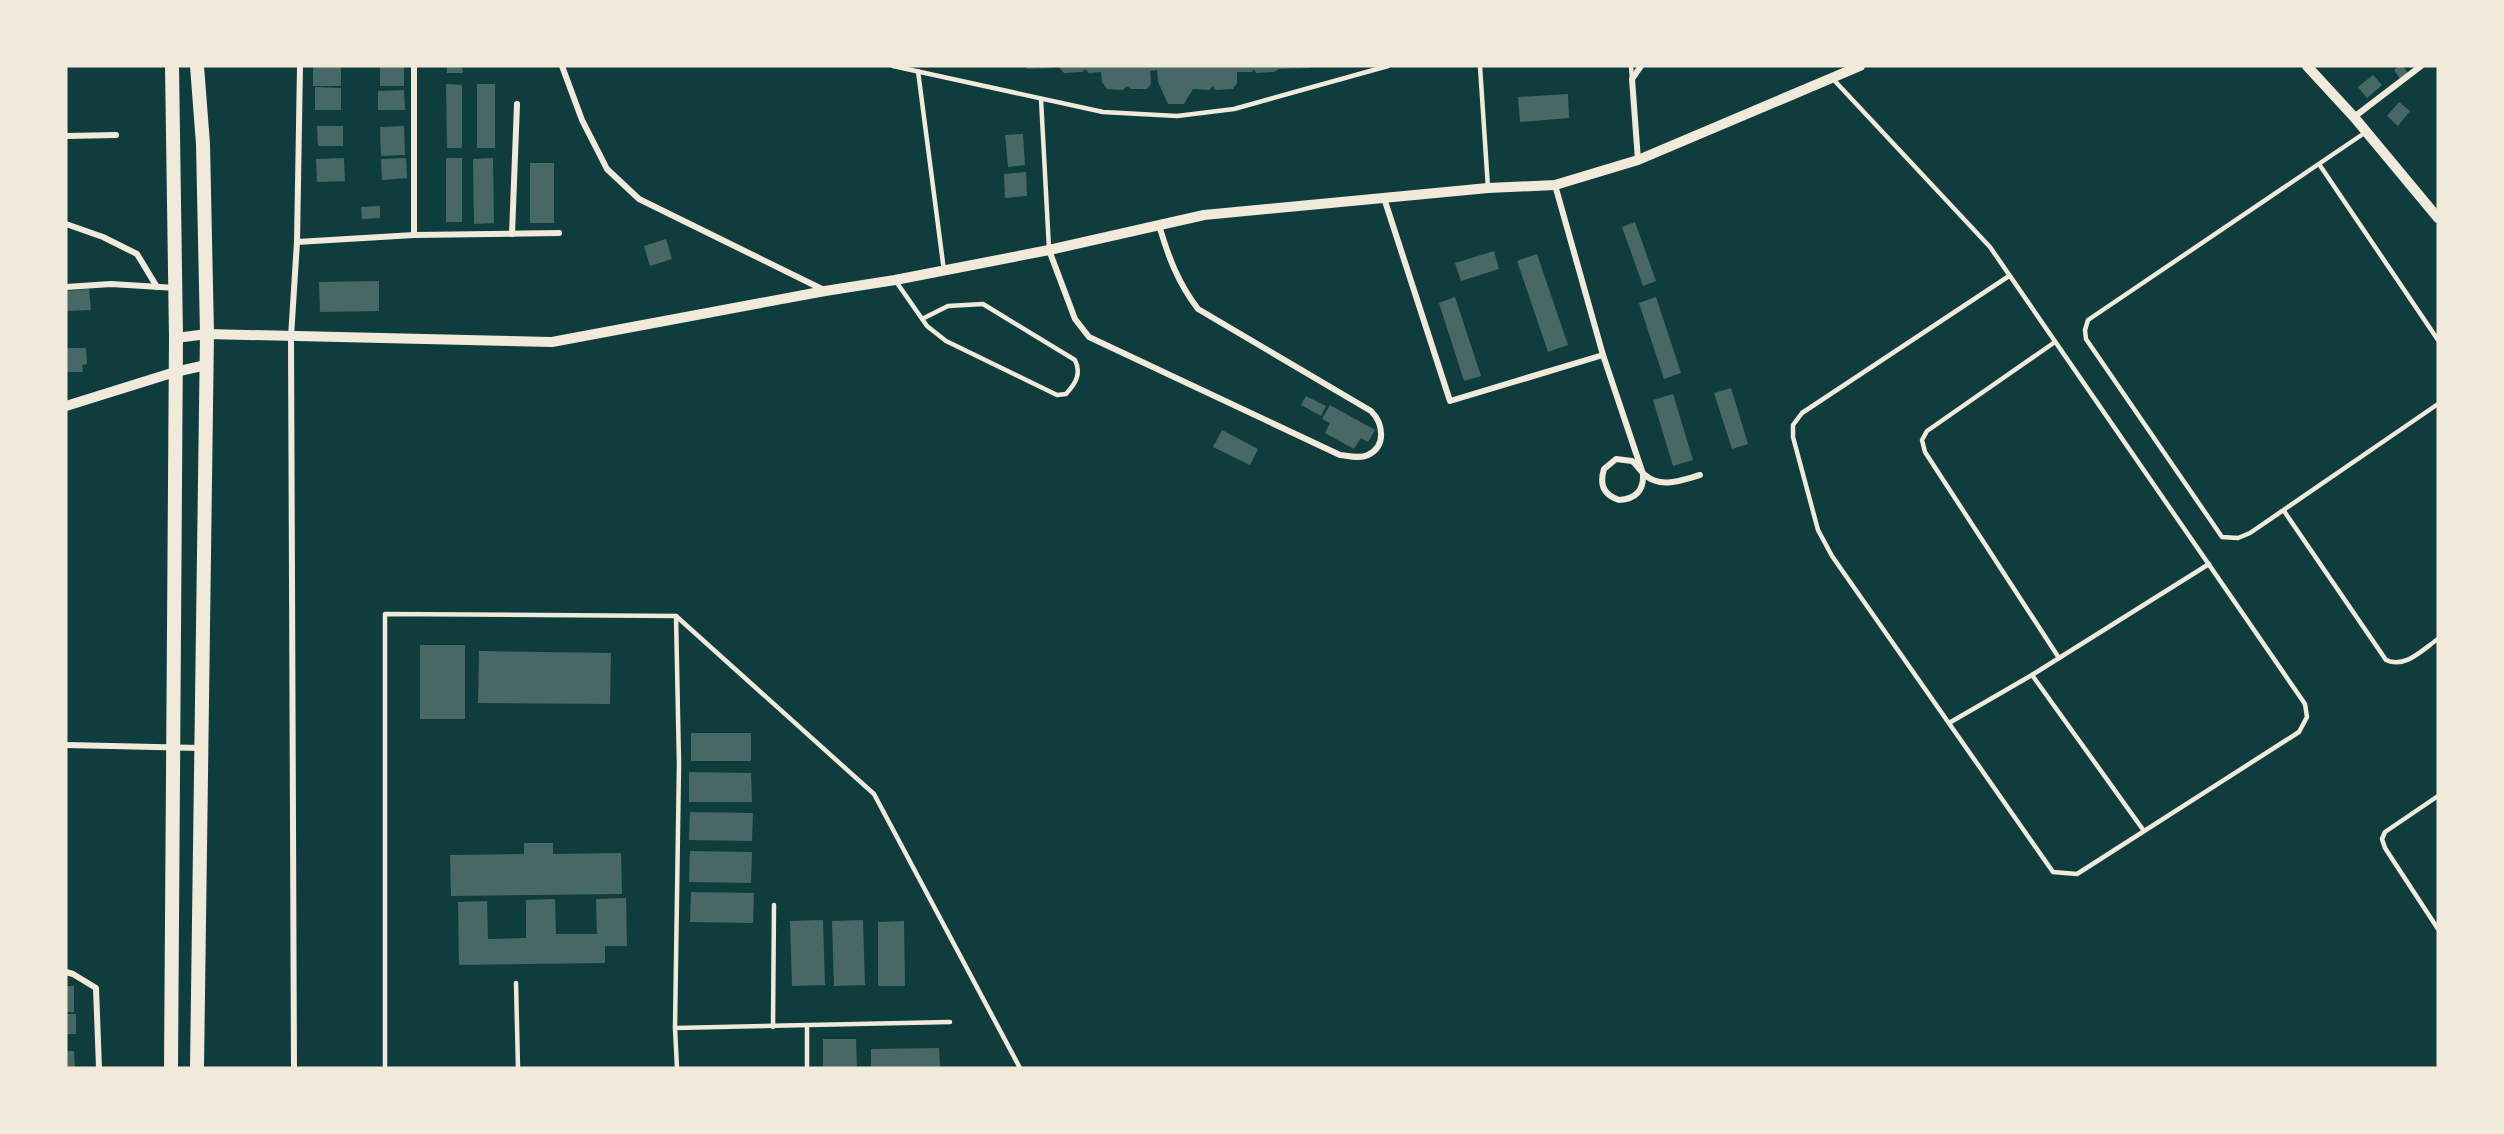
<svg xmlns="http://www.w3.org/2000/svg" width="2504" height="1134" viewBox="0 0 2504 1134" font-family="Ubuntu,sans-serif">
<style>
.building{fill:#486865}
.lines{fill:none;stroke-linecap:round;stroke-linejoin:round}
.service{stroke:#f1e9da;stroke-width:4.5}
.minor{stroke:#f1e9da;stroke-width:6}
.tertiary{stroke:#f1e9da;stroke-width:10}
.primary{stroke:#f1e9da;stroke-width:14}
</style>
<rect width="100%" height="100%" fill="#0f3d3e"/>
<g class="building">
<rect x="313" y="66" width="28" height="20"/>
<rect x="380" y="66" width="24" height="20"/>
<polygon points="447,66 462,66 463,73 447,73"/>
<polygon points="1025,66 1053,66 1053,68 1027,69"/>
<polygon points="1058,66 1312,66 1310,68 1279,69 1274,72 1256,73 1254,69 1252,72 1237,72 1237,83 1233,89 1215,90 1213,86 1209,90 1193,89 1184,104 1168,104 1158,82 1157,70 1150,71 1151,84 1147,89 1131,89 1127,86 1123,90 1107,89 1102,82 1101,72 1089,73 1085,69 1082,72 1064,73"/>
<polygon points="2399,66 2403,66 2408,73 2400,79 2394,70"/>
<polygon points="2373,75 2382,85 2367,98 2358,87"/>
<polygon points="446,84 462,85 462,148 447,148"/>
<rect x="477" y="84" width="18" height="64"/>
<polygon points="315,87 341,88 341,110 315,110"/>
<polygon points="404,90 405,110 378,110 378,91"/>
<polygon points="1568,94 1569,118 1520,122 1518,97"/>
<polygon points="2399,102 2410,111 2398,126 2387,116"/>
<polygon points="317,126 343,126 343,146 318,146"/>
<polygon points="404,126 405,155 381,156 380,127"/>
<polygon points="1023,134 1025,165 1008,167 1005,135"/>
<polygon points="344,158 345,181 317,182 316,159"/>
<polygon points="406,158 407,178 382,180 381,159"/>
<rect x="446" y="158" width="16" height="64"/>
<polygon points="493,158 494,223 474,224 473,159"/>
<rect x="530" y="163" width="24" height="60"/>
<polygon points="1026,172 1027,196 1005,198 1004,174"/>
<polygon points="380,206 380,218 362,219 361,207"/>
<polygon points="1635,222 1656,281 1643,286 1622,227"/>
<polygon points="666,239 672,259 650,266 644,246"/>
<polygon points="1494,251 1499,269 1461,281 1455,263"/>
<polygon points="1537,254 1568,345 1548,352 1517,261"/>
<polygon points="379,281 379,311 320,312 319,282"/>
<polygon points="89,289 91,310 66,311 66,291"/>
<polygon points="1455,297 1481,376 1464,381 1439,303"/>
<polygon points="1656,297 1681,373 1664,379 1639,303"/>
<polygon points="66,348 86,348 87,364 82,365 83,372 66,372"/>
<polygon points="1731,388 1748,444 1732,449 1714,393"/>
<polygon points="1673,394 1693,460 1673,466 1653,400"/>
<polygon points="1306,396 1326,406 1321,416 1301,405"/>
<polygon points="1330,405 1375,430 1368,442 1361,438 1354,449 1325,433 1330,423 1322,419"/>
<polygon points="1222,430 1258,449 1250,465 1213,447"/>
<rect x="420" y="645" width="45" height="74"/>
<polygon points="479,651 611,653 610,704 478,703"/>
<rect x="691" y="733" width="60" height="28"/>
<polygon points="689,772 751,773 752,802 689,802"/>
<polygon points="690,812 753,813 752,841 689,840"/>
<polygon points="524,843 553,843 553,854 621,853 622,894 451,896 450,855 524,854"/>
<polygon points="690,851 752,852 751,883 689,882"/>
<polygon points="691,892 754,893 753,923 690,922"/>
<polygon points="626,898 627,946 605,946 605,963 459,965 458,902 487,901 488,939 526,938 526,900 555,899 556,934 597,934 596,899"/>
<polygon points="823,920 825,985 792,986 790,921"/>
<polygon points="863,920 865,985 834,986 832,921"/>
<polygon points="904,921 905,986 878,986 878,922"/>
<rect x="66" y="986" width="8" height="26"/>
<rect x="66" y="1014" width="10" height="20"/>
<polygon points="823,1039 856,1039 857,1068 823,1068"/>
<polygon points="939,1048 940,1068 871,1068 871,1049"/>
<polygon points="66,1051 74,1051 75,1068 66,1068"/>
</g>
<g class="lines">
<g class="service">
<polyline points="893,66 1103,112 1177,116 1234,109 1388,66"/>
<polyline points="1480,66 1488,188"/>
<polyline points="1631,66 1632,79"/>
<polyline points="918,71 944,271"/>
<polyline points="1832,78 1990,247 2305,704 2307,717 2299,732 2077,874 2053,872 1832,556 1818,530 1793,437 1793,425 1802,413 2009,276"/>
<polyline points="1041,99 1049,249"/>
<polyline points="2366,132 2088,320 2085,330 2086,339 2222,537 2238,538 2250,533 2438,404"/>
<polyline points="2319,164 2438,340"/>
<path d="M895,280L927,326L946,341L1057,395L1066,394C1075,384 1082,374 1075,360L983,304L948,306L922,319"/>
<polyline points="2055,342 1927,431 1922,440 1925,452 2059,658"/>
<path d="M2284,511L2386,660C2405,669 2422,650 2438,639"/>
<polyline points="676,616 679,764 675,1028 677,1068"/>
<polyline points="2032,675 2144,831"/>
<polyline points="1949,723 2032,675 2209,564"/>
<polyline points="2438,796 2385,832 2382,839 2385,848 2438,929"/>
<polyline points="516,983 518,1068"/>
<polyline points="807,1026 807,1068"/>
<polyline points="773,1027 774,905"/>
<polyline points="675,1028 950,1022"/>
<polyline points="385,1068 385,614 676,616 874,794 1020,1068"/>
</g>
<g class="minor">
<polyline points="562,66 582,120 607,169 639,199 824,290"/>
<polyline points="2354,117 2421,66"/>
<polyline points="66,136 116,135"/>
<polyline points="1638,160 1632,79 1641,66"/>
<path d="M1555,185L1603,355L1643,474C1644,490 1636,499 1619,500C1604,495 1599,485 1604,469L1616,459L1632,461C1637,465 1640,471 1645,475C1661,489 1682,480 1700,475"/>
<polyline points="1384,198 1450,401 1603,355"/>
<polyline points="66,224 103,237 137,254 157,287"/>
<polyline points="512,234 517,104"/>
<polyline points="414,235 414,66"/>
<polyline points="297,242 414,235 559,233"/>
<path d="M1049,250L1075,319L1089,337L1340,455C1349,456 1360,459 1368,455C1387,446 1383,423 1371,411L1198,309C1178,283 1168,256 1159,225"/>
<polyline points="66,287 111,284 176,288"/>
<polyline points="66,745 200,748"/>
<polyline points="66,972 73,974 96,988 99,1068"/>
<polyline points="294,1068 291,337 297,242 300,66"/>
</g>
<g class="tertiary">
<polyline points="2307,66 2354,117 2438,218"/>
<polyline points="176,338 207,334 552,342 825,291 895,280 1049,250 1204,215 1488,188 1555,185 1638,160 1860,66"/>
<polyline points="66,406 175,372 206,365"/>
</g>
<g class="primary">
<polyline points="197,66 203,144 207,334 197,1068"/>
<polyline points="171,1068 176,338 172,66"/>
</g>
</g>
<rect width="2504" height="1134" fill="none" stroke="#f1e9da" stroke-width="135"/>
</svg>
